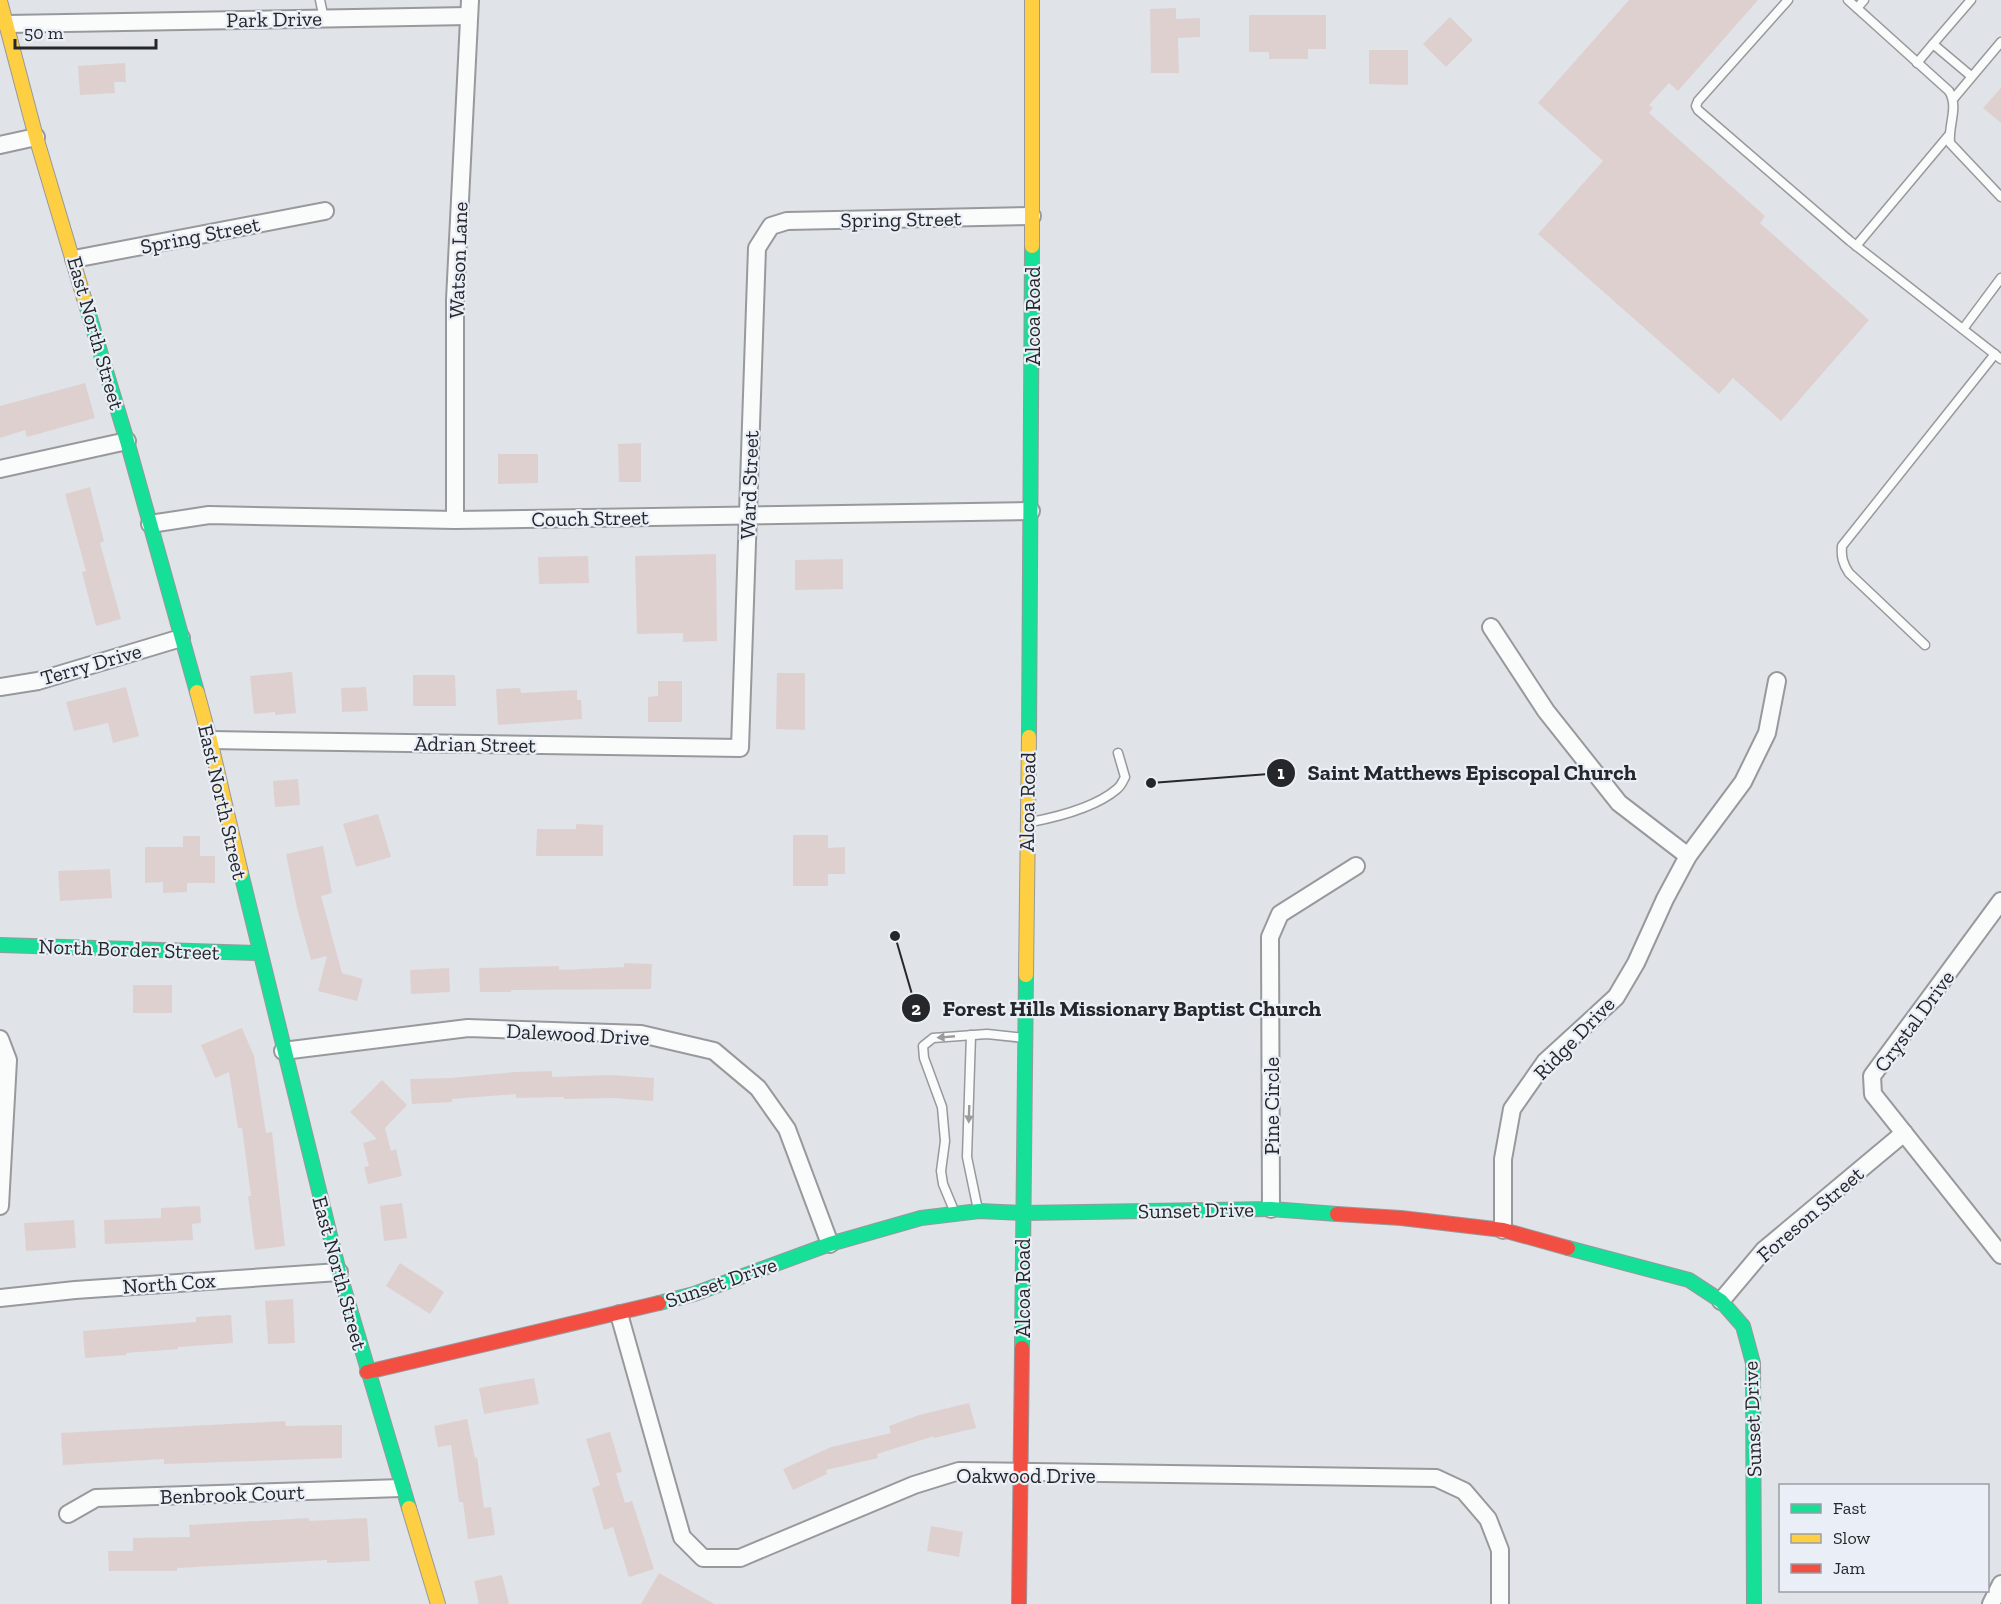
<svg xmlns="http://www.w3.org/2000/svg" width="2001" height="1604" viewBox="0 0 2001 1604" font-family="'Zilla Slab',serif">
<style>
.building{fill:#dfd0d0}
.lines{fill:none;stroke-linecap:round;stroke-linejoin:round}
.lane-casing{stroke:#97999c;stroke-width:11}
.street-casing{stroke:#97999c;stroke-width:20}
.fast-casing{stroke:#97999c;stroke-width:16}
.slow-casing{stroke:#97999c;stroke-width:16}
.jam-casing{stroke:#97999c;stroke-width:16}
.lane{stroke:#fafbfb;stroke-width:8}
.street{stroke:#fafbfb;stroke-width:16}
.fast{stroke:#16e098;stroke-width:14}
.slow{stroke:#ffcf43;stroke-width:14}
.jam{stroke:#f24e42;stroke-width:14}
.oneway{fill:#9a9c9d}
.labels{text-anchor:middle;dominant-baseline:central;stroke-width:4.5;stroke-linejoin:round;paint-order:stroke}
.street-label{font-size:21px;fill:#25272a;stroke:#eaeff7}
.leader{fill:none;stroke:#25272a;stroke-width:2}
.callout-dot{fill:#25272a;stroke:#eaeff7;stroke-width:2}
.mark-label{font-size:18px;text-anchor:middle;font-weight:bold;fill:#fff}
.callout-label{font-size:22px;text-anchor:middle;font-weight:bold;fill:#25272a;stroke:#eaeff7;stroke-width:4.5;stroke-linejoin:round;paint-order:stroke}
</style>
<rect width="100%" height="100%" fill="#e0e3e7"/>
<g class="building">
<polygon points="1629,0 1758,0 1678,91 1669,83 1649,105 1653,108 1649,113 1765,216 1760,223 1869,320 1781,421 1733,378 1719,394 1538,234 1603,161 1538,103"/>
<polygon points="1176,8 1176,19 1200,18 1200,37 1178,38 1179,73 1151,73 1150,9"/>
<polygon points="1249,15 1326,15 1326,49 1308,49 1308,59 1269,59 1269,52 1249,52"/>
<polygon points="1450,17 1473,40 1446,67 1423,44"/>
<polygon points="1369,50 1408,50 1408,85 1369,84"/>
<polygon points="125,63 126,82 114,82 115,93 80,95 78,66"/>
<polygon points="2001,88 2001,123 1983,108"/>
<polygon points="85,383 95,418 27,437 25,430 0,438 0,406"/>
<polygon points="641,443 641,482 619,482 618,444"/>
<polygon points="498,454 538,454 538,483 498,484"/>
<polygon points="90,487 104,541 100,543 121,619 96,626 82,572 86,571 65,494"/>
<polygon points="716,554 717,641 683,642 683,633 637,634 635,556"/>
<polygon points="588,556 589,583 539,584 538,557"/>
<polygon points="843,559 843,589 795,590 795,560"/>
<polygon points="292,672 296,713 275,715 275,712 254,714 250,676"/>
<polygon points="777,673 805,673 805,730 776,729"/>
<polygon points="413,675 455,675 456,706 413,706"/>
<polygon points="658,681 682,681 682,722 648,722 648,697 658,696"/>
<polygon points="126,687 139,736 113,743 108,723 74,731 66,702"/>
<polygon points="366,687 368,711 342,712 341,688"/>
<polygon points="520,688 521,693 577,690 577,700 581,700 582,719 498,725 496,689"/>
<polygon points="298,779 300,805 275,807 273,781"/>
<polygon points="378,814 391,857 356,867 343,824"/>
<polygon points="576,824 603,825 603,856 536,856 537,829 576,829"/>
<polygon points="793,835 828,835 828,848 845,847 845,874 828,874 828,886 793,886"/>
<polygon points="183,836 200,836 200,856 215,856 215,883 187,883 187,892 163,893 163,882 145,883 145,847 183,847"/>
<polygon points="323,846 332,893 321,896 342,973 363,979 357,1001 318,991 327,956 311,960 297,908 286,854"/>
<polygon points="110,869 112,898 60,901 58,871"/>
<polygon points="624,963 652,964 651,989 511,990 511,992 480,992 479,968 559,966 559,970 624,967"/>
<polygon points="449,968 450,992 411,994 410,970"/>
<rect x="133" y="985" width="39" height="28"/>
<polygon points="242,1028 254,1056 266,1133 272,1132 285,1246 255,1250 248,1196 251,1196 242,1128 238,1128 229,1072 215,1078 201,1045"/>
<polygon points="552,1071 552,1077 612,1075 654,1078 653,1101 613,1098 564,1099 564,1097 516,1098 516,1094 452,1099 452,1102 412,1104 410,1079 451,1078 516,1072"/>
<polygon points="382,1080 407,1105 385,1128 391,1151 396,1149 402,1176 368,1184 364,1167 369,1166 363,1143 377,1139 350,1112"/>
<polygon points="402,1203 407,1238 384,1241 380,1206"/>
<polygon points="200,1206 201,1223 192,1224 193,1240 105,1244 104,1220 161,1218 161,1208"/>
<polygon points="74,1220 76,1248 26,1251 24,1223"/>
<polygon points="400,1263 444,1292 430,1314 386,1286"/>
<polygon points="293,1299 295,1343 268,1344 265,1301"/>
<polygon points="231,1315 233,1343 178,1347 178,1349 126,1353 126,1355 85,1358 83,1331 196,1322 196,1317"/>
<polygon points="534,1378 539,1404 484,1414 479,1388"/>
<polygon points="969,1403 976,1428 934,1438 934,1436 877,1454 878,1458 826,1470 827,1474 793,1490 783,1469 831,1447 891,1433 889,1426 919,1415"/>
<polygon points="467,1419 475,1458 477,1457 484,1508 491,1507 495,1535 468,1539 463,1502 459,1502 451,1445 438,1447 434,1426"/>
<polygon points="285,1421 286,1426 342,1425 342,1458 164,1464 164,1459 63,1465 61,1433"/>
<polygon points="610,1432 622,1472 616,1473 625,1503 632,1501 654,1569 629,1577 613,1527 604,1530 592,1488 600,1485 586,1439"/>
<polygon points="309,1518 309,1521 367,1518 370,1561 327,1563 327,1560 177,1568 177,1571 109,1571 108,1551 133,1551 133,1538 190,1537 189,1525"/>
<polygon points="931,1526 963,1532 959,1557 927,1551"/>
<polygon points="659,1573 714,1604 641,1604"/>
<polygon points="502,1575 509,1604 479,1604 474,1581"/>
</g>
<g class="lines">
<defs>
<g id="lane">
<polyline points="320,0 324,19"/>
<polyline points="1788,0 1698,101 1696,106 1698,110 1850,241 2001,359"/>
<path d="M1848,0L1949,91C1959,107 1948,125 1950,143L2001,197"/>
<polyline points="1971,0 1933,44 1971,76"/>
<polyline points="1857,8 1864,0"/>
<polyline points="1917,63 1933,44"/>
<polyline points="1954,98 2001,42"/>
<polyline points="1856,246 1949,135"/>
<polyline points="1963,329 2001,278"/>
<path d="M1925,645L1849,573C1843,564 1841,557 1842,546L1995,354"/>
<path d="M1031,822C1057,817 1096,807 1117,789C1121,786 1123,781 1125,777L1118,753"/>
<polyline points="971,1035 967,1157 978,1210"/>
<polyline points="955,1213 943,1184 941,1171 945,1141 942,1107 924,1058 923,1046 933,1038 987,1034 1024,1038"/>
</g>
<g id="street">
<polyline points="7,24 469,16"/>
<polyline points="0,145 36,137"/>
<polyline points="74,259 325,211"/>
<polyline points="0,469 127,441"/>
<polyline points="455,520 455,300 470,0"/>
<polyline points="150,524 209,515 455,520 1031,511"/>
<polyline points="1491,627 1546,711 1619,803 1688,856"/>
<polyline points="0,687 38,681 181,638"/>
<polyline points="210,740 740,748 757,248 771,226 787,221 1032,216"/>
<polyline points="2001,901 1872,1076 1873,1094 2001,1255"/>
<polyline points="0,1039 8,1060 0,1206"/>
<polyline points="283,1051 468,1028 641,1034 714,1051 758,1088 787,1129 830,1244"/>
<polyline points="1271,1209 1270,937 1280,914 1356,866"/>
<polyline points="1503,1230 1503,1159 1512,1109 1545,1062 1616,997 1636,963 1665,899 1688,856 1743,782 1767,733 1777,681"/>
<polyline points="0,1298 75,1290 339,1272"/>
<polyline points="1721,1301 1764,1250 1904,1133"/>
<polyline points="619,1314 682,1537 703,1558 740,1558 914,1485 959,1471 1436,1478 1464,1491 1488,1519 1500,1550 1500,1604"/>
<polyline points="68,1514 96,1498 401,1488"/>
<polyline points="1991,1604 2001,1584"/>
</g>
<g id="fast">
<polyline points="84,298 127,441 197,692"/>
<polyline points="1029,737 1032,246"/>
<polyline points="241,873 339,1272 409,1508"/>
<polyline points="0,945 259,953"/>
<polyline points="1568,1248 1689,1280 1721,1301 1743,1326 1753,1363 1754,1604"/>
<polyline points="659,1303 694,1294 830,1244 921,1218 979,1211 1023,1213 1271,1209 1337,1214"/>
<polyline points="1022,1348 1026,975"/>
</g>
<g id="slow">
<polyline points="0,1 36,137 84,298"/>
<polyline points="1032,246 1032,0"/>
<polyline points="197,692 210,740 241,873"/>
<polyline points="1026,975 1029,737"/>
<polyline points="409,1508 438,1604"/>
</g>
<g id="jam">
<polyline points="1337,1214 1401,1218 1503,1230 1568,1248"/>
<polyline points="367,1372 659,1303"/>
<polyline points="1019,1604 1022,1348"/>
</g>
</defs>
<use href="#lane" class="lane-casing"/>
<use href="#street" class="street-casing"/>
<use href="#fast" class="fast-casing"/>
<use href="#slow" class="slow-casing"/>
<use href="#jam" class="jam-casing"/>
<use href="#lane" class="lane"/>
<use href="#street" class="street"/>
<use href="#fast" class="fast"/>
<use href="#slow" class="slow"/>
<use href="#jam" class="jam"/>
</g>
<defs><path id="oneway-solid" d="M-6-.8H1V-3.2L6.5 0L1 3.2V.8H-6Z" transform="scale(1.5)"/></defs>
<g class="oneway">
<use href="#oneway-solid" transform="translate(946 1037) rotate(175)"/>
<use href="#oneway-solid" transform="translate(969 1114) rotate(92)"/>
</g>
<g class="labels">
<g class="street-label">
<text transform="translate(274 19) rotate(-1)">Park Drive</text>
<text transform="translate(901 219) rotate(-1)">Spring Street</text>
<text transform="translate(200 235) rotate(-11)">Spring Street</text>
<text transform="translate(458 260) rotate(-88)">Watson Lane</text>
<text transform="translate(1032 316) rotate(-90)">Alcoa Road</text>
<text transform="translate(96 333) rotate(74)">East North Street</text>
<text transform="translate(749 485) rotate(-88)">Ward Street</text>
<text transform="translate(590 518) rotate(-1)">Couch Street</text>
<text transform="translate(91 664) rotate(-16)">Terry Drive</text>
<text transform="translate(475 744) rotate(1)">Adrian Street</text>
<text transform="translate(223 802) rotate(77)">East North Street</text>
<text transform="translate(1027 802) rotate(-89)">Alcoa Road</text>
<text transform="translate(129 949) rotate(2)">North Border Street</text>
<text transform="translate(1914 1021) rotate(-54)">Crystal Drive</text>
<text transform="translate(578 1034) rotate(3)">Dalewood Drive</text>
<text transform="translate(1574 1038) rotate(-46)">Ridge Drive</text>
<text transform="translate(1271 1106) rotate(-90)">Pine Circle</text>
<text transform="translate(1196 1210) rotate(-1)">Sunset Drive</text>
<text transform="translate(1810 1214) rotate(-41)">Foreson Street</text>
<text transform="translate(340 1273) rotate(75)">East North Street</text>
<text transform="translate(721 1282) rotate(-19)">Sunset Drive</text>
<text transform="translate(169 1283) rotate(-4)">North Cox</text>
<text transform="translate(1022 1288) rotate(-90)">Alcoa Road</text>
<text transform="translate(1752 1419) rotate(-92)">Sunset Drive</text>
<text x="1026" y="1475">Oakwood Drive</text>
<text transform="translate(232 1494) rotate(-2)">Benbrook Court</text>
</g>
</g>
<path class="leader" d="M1151 783L1281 773M895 936L916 1008"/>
<g class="callout-dot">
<circle cx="1151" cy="783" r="6"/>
<circle cx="895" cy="936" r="6"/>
<circle cx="1281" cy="773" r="15"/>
<circle cx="916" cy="1008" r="15"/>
</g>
<g class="mark-label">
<text x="1281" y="779">1</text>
<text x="916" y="1015">2</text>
</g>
<g class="callout-label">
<text x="1472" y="780">Saint Matthews Episcopal Church</text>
<text x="1132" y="1016">Forest Hills Missionary Baptist Church</text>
</g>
<rect x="1779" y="1484" width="210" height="108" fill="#eaeff7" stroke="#9b9fa5" stroke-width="1.5"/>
<rect x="1791" y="1504" width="30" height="9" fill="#16e098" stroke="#9b9fa5" stroke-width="1.5"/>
<text x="1833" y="1514" font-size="18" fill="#25272a">Fast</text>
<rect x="1791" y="1534" width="30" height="9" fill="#ffcf43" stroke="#9b9fa5" stroke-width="1.5"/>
<text x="1833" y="1544" font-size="18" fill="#25272a">Slow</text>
<rect x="1791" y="1564" width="30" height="9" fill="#f24e42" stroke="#9b9fa5" stroke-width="1.5"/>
<text x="1833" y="1574" font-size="18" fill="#25272a">Jam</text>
<path d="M15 39v9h141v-9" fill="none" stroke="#25272a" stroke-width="3"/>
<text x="24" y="39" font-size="18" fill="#25272a" stroke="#eaeff7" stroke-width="4.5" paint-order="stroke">50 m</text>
</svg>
